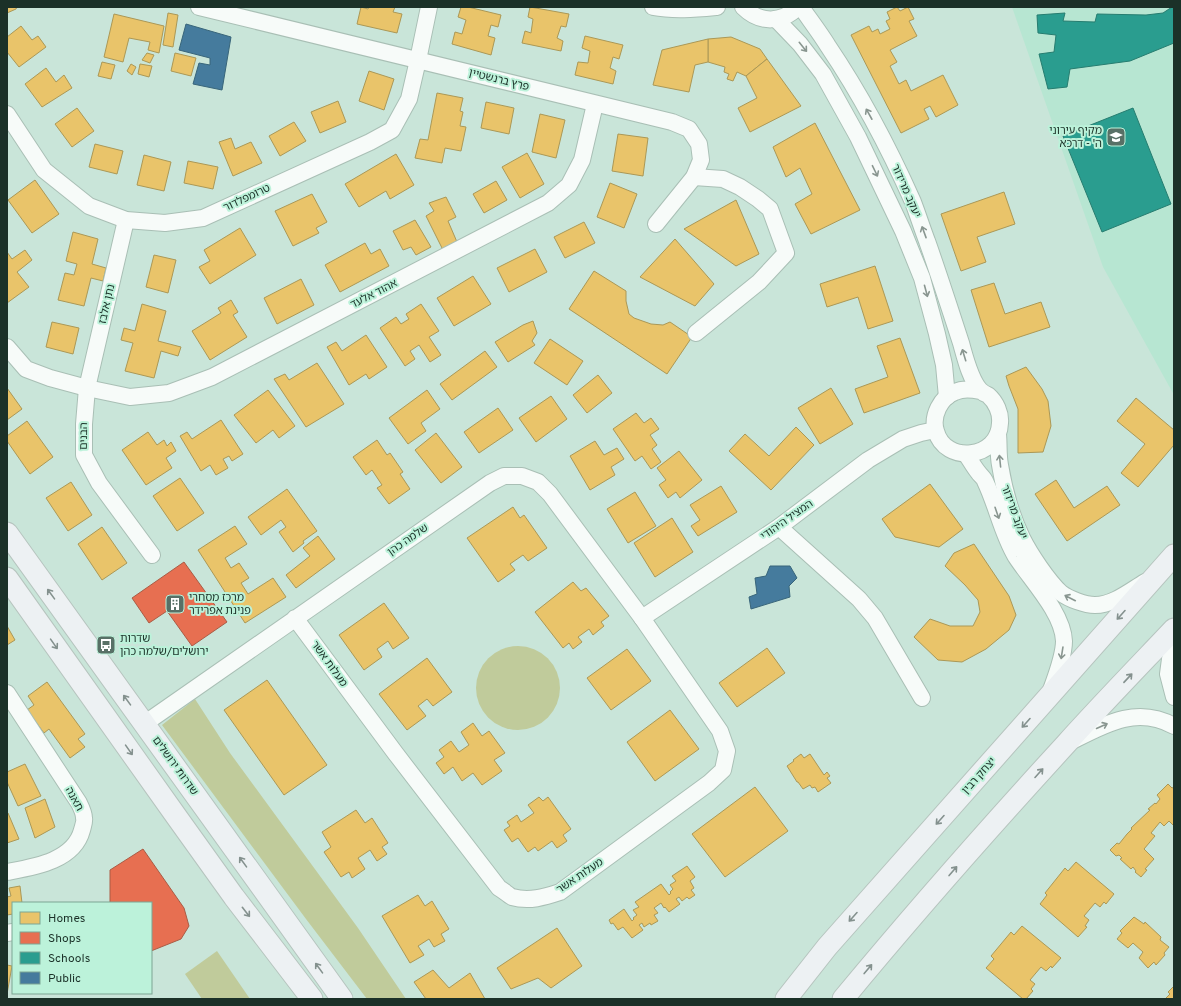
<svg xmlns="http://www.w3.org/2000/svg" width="1181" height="1006" viewBox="0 0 1181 1006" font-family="Overpass,'Noto Sans Hebrew',sans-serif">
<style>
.built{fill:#b7e6d2}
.green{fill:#c0cb9b}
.homes{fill:#e9c46a;stroke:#ab9856}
.shops{fill:#e76f51;stroke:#aa5c45}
.schools{fill:#2a9d8f;stroke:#267d70}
.public{fill:#457b9d;stroke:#38657a}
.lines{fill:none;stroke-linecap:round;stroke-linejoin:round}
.minor-casing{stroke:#a9bfb5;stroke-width:18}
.major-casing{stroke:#b6c4be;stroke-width:23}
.minor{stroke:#f7fbf9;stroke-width:16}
.major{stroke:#edf1f3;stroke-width:21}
.oneway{stroke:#899690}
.oneway2{stroke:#84918e}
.labels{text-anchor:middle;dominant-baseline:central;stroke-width:4;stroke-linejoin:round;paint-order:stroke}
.street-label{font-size:11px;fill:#1b3128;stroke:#bcf2da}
.poi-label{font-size:11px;fill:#1b3128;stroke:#bcf2da;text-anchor:start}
</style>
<rect width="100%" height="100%" fill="#c9e5d9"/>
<polygon class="built" points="1012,7 1174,7 1174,395 1103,267"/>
<g class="green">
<circle cx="518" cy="688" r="42"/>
<polygon points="195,699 230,753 358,928 406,999 367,999 306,919 162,725"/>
<polygon points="217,951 250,999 202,999 185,974"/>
</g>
<g class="homes">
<polygon points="7,7 17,7 16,9 7,13"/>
<polygon points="361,7 368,9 369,7 395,7 393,12 402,14 397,33 357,24"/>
<polygon points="461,7 468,7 501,15 498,27 491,25 488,36 495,38 491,55 452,44 455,32 462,34 466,20 458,17"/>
<polygon points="530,7 569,14 566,27 561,26 557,38 563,41 561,51 522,43 525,31 531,33 533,19 528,17"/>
<polygon points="897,7 900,11 908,7 914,19 909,21 917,36 890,50 897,62 890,66 899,84 906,80 911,91 943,75 958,105 936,117 930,106 924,109 929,119 901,133 851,35 869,26 872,32 878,29 880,34 890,29 886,21 890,19 887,12"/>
<polygon points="168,13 178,15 173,47 163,45"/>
<polygon points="114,14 164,26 159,53 148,50 150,42 129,38 123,62 104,57"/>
<polygon points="21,26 32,40 38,36 46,47 19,67 7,52 7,37"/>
<polygon points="585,36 623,45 619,59 613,57 610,68 616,71 613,84 575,75 578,62 588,63 590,51 582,48"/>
<polygon points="731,37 760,49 767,59 746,76 737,72 733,81 727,79 729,74 724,72 725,67 708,62 708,39"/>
<polygon points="708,39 708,62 695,65 689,92 653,85 662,50"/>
<polygon points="147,53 154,55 150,63 142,60"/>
<polygon points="175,53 196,58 191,76 171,71"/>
<polygon points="767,59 801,106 750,132 738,108 757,98 746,76"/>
<polygon points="102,62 115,65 111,79 98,76"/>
<polygon points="131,64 136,67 132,75 127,71"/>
<polygon points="140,64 152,66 149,77 138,74"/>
<polygon points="46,68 56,82 64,75 72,88 42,107 25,84"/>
<polygon points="369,71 394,79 384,110 359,101"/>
<polygon points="437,93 463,98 460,111 463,112 460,126 466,127 461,151 445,148 442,163 415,158 420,139 428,140"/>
<polygon points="338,101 346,122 320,133 311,112"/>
<polygon points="486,102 514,108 509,134 481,128"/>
<polygon points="77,108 94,131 72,147 55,124"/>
<polygon points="540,114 565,120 556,158 532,152"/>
<polygon points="294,122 306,141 280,156 269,136"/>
<polygon points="815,123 860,210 811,234 795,204 812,194 800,168 786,177 773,147"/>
<polygon points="618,134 648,138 643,176 612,171"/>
<polygon points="231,138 235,149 251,142 262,163 233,176 219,142"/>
<polygon points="95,144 123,151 117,174 89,167"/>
<polygon points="527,153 544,184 520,198 502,167"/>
<polygon points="396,154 414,185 390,199 386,191 359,207 345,184"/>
<polygon points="144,155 171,162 164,191 137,185"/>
<polygon points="188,161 218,167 213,189 184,183"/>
<polygon points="35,180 59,214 32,233 8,200"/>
<polygon points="496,181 507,200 484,213 473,194"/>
<polygon points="610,183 637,194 624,228 597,217"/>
<polygon points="1004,192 1015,224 977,237 986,262 961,271 941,214"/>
<polygon points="312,194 327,222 316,228 319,233 293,246 275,211"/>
<polygon points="446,197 456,217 448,221 457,242 443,250 426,216 434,211 429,203"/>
<polygon points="736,200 759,254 736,266 684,229"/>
<polygon points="415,220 431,247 416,255 411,247 403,250 393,231"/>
<polygon points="584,222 595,243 565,258 554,237"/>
<polygon points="240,228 256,255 210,284 199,267 210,261 204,250"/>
<polygon points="73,232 98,239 92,264 106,268 103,281 91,278 84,306 58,300 65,273 74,275 77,264 66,261"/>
<polygon points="675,239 714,284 695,306 640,277"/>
<polygon points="365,243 371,254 380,249 389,266 340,292 325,265"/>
<polygon points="535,249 547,272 509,292 497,268"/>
<polygon points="25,250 32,260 17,272 29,287 7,303 7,252 12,259"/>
<polygon points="154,255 176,260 168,293 146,287"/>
<polygon points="875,266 893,321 868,329 858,297 827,307 820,284"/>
<polygon points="594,271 626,291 626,301 629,314 634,318 651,324 663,325 670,322 692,337 667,374 569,309"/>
<polygon points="473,276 491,304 454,326 437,298"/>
<polygon points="301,279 314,305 277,324 264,298"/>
<polygon points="994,283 1005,314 1041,302 1050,327 989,347 971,290"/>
<polygon points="231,300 238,312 233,315 247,337 210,360 192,331 221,313 218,308"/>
<polygon points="142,304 166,311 158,341 181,347 178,356 161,351 154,378 125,371 133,343 121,340 124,328 135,331"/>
<polygon points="421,304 439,331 429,337 441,355 430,362 419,345 410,351 415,359 405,366 380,328 396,317 401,324 409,319 406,314"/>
<polygon points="533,321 537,333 532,341 535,345 508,362 495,342 523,325"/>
<polygon points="52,322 79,328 73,354 46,347"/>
<polygon points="366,335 387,367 369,379 366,374 349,385 327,347 336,342 342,351"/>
<polygon points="900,338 920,393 864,413 855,389 888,377 877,346"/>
<polygon points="550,339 583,361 567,385 534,363"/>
<polygon points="485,351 497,367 452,400 440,384"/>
<polygon points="317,363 344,404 306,427 274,379 285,374 289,380"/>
<polygon points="1026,367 1042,389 1048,401 1051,426 1043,452 1018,453 1018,409 1009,386 1006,376"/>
<polygon points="598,375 612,393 587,413 573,395"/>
<polygon points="7,388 22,409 7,420"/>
<polygon points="831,388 853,424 820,444 798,408"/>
<polygon points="268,390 295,426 279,438 273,430 256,443 234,415"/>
<polygon points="427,390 440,409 421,423 426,431 408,444 389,418"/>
<polygon points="551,396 567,419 536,442 519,418"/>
<polygon points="1136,398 1174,430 1174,445 1138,487 1121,473 1145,444 1117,421"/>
<polygon points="498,408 513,430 479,453 464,432"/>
<polygon points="636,413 644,423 651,418 659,429 650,435 657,445 652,449 661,462 651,469 642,456 635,461 613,429"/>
<polygon points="221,420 243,454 232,461 229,456 223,459 228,468 216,475 210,465 201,471 180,436 187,432 192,439"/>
<polygon points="27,421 53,457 30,474 7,441 7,436"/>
<polygon points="796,427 814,445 771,490 729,451 745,434 769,456"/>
<polygon points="148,432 157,445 164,440 167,446 171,442 176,451 166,458 172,468 146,485 122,450"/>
<polygon points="436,433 462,467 441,483 415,450"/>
<polygon points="377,440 387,455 390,453 403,472 400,474 410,489 389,504 377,488 382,485 372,470 366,475 353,457"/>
<polygon points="595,441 604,455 617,448 624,459 611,467 615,475 590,490 570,456"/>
<polygon points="679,451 702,480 680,498 676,492 668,498 659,485 666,480 657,468"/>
<polygon points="180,478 204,513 177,531 153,496"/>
<polygon points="1056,480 1074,508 1107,486 1120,505 1067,541 1035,494"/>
<polygon points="71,482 92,515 68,531 46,498"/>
<polygon points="930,484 963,529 939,547 895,537 882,519"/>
<polygon points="721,486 737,512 698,536 691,526 700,520 690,505"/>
<polygon points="287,489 317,531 303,541 304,543 293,552 279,532 286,527 281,520 261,535 248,517"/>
<polygon points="635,492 656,526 628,543 607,509"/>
<polygon points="513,507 520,518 524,515 547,548 528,561 523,555 510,564 515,570 498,582 467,538"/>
<polygon points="672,518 693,552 655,577 634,543"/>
<polygon points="235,526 247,544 225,558 231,568 239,563 249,578 241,583 248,594 273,578 286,597 245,623 198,550"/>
<polygon points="102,527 127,563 102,580 78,544"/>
<polygon points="318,536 335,559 296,588 286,575 310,556 303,548"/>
<polygon points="974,544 1009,596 1016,615 1009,630 986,649 962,662 938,660 914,637 930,619 950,626 973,626 980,612 978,600 965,585 945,566 954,553"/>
<polygon points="573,582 581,591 586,588 609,616 601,622 604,626 593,635 589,629 578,637 582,642 573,649 569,643 563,648 535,612"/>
<polygon points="384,603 409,638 393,649 388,641 377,649 382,657 364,670 339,635"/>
<polygon points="7,626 15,640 7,645"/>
<polygon points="767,648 785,673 737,707 719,683"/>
<polygon points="627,649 651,681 611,710 587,678"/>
<polygon points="427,658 452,692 433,706 427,699 418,706 426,716 407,730 379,694"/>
<polygon points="267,680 327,765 284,795 224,710"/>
<polygon points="47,682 85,734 78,739 85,747 70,758 49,729 44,733 27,710 34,705 28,696"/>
<polygon points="670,710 699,749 655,781 627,742"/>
<polygon points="473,723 482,736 489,731 505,753 494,760 502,771 482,785 473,773 462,781 453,767 444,774 436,763 444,757 439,750 451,741 459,752 469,745 461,732"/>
<polygon points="801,754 804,758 810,754 824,775 827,772 830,776 827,778 831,783 818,792 815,787 812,788 810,785 803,789 798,782 797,782 787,766 794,761 793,760"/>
<polygon points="25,764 41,796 18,806 7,782 7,772"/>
<polygon points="1168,784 1172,788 1174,787 1174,823 1173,825 1169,821 1164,826 1160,822 1151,833 1155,836 1144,849 1154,859 1145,869 1147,870 1141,877 1135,872 1136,871 1133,867 1131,869 1120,859 1122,858 1119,855 1116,856 1110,850 1117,843 1119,844 1127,834 1132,829 1131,828 1150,810 1148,809 1155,803 1156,804 1160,799 1157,795"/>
<polygon points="755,787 788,831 725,877 692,834"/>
<polygon points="539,797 543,801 548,797 571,829 563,835 567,841 557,848 552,841 538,851 535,847 528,852 518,838 512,842 504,830 510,826 507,822 517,815 521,822 534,813 528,805"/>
<polygon points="45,799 55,827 35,838 25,808"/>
<polygon points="356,810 365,823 372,818 388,843 382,847 387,854 377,861 370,850 358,858 365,869 352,878 349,872 341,877 324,852 331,847 322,832"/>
<polygon points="7,813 8,813 19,839 7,843"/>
<polygon points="1076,862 1114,894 1106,904 1104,902 1100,907 1095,903 1084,916 1089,920 1085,926 1087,927 1078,937 1040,904 1047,895 1045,893 1065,868 1068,871"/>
<polygon points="687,866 695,877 690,881 694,888 691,890 695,895 689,899 687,897 682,901 679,897 676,899 680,904 669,912 665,907 664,908 661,903 654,908 658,913 654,915 658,921 651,925 650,923 644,927 642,923 639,925 643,930 632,938 623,927 618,930 613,923 611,924 609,920 624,909 632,921 634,919 633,918 637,915 633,910 639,907 635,902 661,884 669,895 671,893 670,892 673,889 670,885 676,881 672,876"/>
<polygon points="20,886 22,903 13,903 13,914 7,915 7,897 11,896 9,888"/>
<polygon points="418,895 425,906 432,901 449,929 441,934 445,941 434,947 429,939 418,946 424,955 410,963 382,916"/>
<polygon points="1134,917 1144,924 1145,922 1161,937 1160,940 1169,947 1164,953 1165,955 1156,965 1154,962 1148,968 1139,958 1143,952 1133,943 1128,948 1117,939 1122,933 1120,931"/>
<polygon points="1022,926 1061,958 1052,968 1051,966 1046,971 1041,967 1030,980 1035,984 1031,989 1033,991 1026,999 1023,999 986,968 994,959 991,956 1011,932 1014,935"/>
<polygon points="557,928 582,966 551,988 538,978 511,989 497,968"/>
<polygon points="7,965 12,966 7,994"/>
<polygon points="433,970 449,988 470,973 485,999 426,999 414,982"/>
<polygon points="1174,986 1174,999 1165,999 1170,994 1168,992"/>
</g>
<g class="shops">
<polygon points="184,562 227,622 192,646 167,611 149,623 132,598"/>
<polygon points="143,849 184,908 189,926 181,939 151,951 151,903 110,903 110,870"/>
</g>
<g class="schools">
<polygon points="1172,7 1174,7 1174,43 1130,61 1070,69 1067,87 1048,89 1039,54 1054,52 1056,35 1038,33 1037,15 1065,13 1063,21 1095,22 1097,14 1146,15 1163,13"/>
<polygon points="1133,108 1171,204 1102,232 1063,136"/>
</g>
<g class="public">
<polygon points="186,24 231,37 222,90 193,84 199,63 210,65 210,58 179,50"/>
<polygon points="770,566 790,566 797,578 789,586 790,597 751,609 749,597 757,594 755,578 766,576"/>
</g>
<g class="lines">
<defs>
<g id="minor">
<polyline points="199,7 672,122 689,129 699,144 701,160 694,177 656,224"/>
<path d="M653,7C674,11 695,9 717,7"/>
<path d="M743,7C760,24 782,23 798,7"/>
<path d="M801,7C810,20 820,33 828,46C861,95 889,148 913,202C918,215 922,228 927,241C939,275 950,309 961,343C965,357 970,379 980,390C982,392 985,394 988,395C996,402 1001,413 1000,423C999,459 945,465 936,431C931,416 941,397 955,392C963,388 971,389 980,391"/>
<polyline points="776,19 800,44 823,74 858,137 903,231 922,278 937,334 944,365 947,397"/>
<polyline points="7,114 44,170 89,206 126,220 165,223 203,218 370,142 392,130 409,99 418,60 429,7"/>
<polyline points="694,177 723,179 740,187 758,199 770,209 786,253 759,282 696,333"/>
<polyline points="126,220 87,388 84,424 84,455 99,483 152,555"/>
<polyline points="7,347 26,369 50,378 87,388 130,397 169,393 212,377 548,203 569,185 582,160 595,104"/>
<path d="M998,434C999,444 998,455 1000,465C1004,489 1011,515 1022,538C1030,554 1048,581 1061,593C1069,599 1085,605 1095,605C1113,605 1130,591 1145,582"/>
<path d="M966,454C970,460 974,467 978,472C980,475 984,478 985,481C997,506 1002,534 1016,557C1031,580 1063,613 1064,641C1064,656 1056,676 1051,690"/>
<polyline points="779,527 859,599 875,618 922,698"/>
<polyline points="642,618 779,527 868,460 903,439 921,433 935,430"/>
<polyline points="1174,649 1170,659 1168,674 1174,697"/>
<path d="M7,693L79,803C81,807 84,813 84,818C85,821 83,826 82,830C74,861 34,867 7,872"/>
<path d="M144,724L490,483L504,476H522L538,482L550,494L642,618L720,731L727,751L723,770L709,783L560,892C545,897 529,902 512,897C508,895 503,890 499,888L396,754L295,618"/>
<path d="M1074,740C1107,723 1138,706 1174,726"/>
<polyline points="7,933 13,932"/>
</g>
<g id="major">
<polyline points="7,533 342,999"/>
<polyline points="7,578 176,816 234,897 312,999"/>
<polyline points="786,999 827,947 1174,555"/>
<path d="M843,999C915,912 990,827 1066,744C1101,705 1138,667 1174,629"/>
</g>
</defs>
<use href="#minor" class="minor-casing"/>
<use href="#major" class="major-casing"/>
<use href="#minor" class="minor"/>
<use href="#major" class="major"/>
</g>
<defs><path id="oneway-shaft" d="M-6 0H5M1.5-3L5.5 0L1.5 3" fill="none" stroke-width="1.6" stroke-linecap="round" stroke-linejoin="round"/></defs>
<g class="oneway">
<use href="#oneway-shaft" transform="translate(803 47) rotate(51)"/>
<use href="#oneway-shaft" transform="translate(869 114) rotate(-119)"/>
<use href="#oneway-shaft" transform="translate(875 171) rotate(64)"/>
<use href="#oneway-shaft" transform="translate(924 232) rotate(-110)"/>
<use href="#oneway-shaft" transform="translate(926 291) rotate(75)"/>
<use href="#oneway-shaft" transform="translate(964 355) rotate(-107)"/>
<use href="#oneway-shaft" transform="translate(1000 461) rotate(-96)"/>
<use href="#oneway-shaft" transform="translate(997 513) rotate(71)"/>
<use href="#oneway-shaft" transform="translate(1070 598) rotate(-153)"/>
<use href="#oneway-shaft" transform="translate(1062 653) rotate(99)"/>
<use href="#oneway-shaft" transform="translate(1102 726) rotate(-24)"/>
</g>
<g class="oneway2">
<use href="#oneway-shaft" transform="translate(51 594) rotate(-126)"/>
<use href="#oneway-shaft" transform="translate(1121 615) rotate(132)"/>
<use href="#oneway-shaft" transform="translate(54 644) rotate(55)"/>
<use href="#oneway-shaft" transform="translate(1128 678) rotate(-47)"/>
<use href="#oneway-shaft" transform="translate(127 700) rotate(-126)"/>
<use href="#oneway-shaft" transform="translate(1026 723) rotate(132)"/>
<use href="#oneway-shaft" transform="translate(129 750) rotate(55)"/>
<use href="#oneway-shaft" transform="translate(1039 773) rotate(-48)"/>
<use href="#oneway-shaft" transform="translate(940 820) rotate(132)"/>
<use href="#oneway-shaft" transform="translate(243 862) rotate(-126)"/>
<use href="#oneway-shaft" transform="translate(953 871) rotate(-49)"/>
<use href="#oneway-shaft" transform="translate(246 912) rotate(52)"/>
<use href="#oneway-shaft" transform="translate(853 917) rotate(132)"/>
<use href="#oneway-shaft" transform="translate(319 968) rotate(-126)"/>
<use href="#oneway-shaft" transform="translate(868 969) rotate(-50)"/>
</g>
<defs>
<symbol id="school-square" viewBox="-11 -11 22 22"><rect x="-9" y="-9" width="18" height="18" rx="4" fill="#587066" stroke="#bcf2da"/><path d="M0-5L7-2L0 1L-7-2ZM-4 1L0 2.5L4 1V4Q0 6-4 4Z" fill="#fff"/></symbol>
<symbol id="building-square" viewBox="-11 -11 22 22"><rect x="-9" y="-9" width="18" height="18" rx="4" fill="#587066" stroke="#bcf2da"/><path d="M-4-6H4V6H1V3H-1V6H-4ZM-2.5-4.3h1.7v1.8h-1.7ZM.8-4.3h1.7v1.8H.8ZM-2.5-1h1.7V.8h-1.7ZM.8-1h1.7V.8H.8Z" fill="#fff"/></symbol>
<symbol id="bus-square" viewBox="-11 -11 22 22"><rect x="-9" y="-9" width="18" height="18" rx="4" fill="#587066" stroke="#bcf2da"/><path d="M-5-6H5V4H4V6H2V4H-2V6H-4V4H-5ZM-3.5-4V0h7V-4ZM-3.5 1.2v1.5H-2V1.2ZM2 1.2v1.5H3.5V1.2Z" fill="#fff"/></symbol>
</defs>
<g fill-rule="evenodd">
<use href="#school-square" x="1105" y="126" width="22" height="22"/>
<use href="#building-square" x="164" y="593" width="22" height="22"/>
<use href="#bus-square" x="95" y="634" width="22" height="22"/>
</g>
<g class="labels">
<g class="street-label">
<text transform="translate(499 80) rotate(14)">פרץ ברנשטיין</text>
<text transform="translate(906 191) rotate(66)">יעקב מרידור</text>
<text transform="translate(247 198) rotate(-25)">טרומפלדור</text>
<text transform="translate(374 294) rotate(-27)">אהוד אלעד</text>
<text transform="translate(107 304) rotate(-77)">נתן אלבז</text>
<text transform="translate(84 436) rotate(-89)">הבנים</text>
<text transform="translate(1014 512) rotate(70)">יעקב מרידור</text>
<text transform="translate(787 520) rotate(-35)">המציל היהודי</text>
<text transform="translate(408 540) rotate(-35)">שלמה כהן</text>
<text transform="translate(329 664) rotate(54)">מעלות אשר</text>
<text transform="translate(175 766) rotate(54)">שדרות ירושלים</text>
<text transform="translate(979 776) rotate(-48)">יצחק רבין</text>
<text transform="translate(74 799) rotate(61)">תאנה</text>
<text transform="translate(580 876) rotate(-34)">מעלות אשר</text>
</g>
<g class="poi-label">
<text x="1102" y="131" text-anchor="end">מקיף עירוני<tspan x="1102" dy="13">ה' - דרכא</tspan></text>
<text x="189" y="598">מרכז מסחרי<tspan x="189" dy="13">פנינת אפרידר</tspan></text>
<text x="120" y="639">שדרות<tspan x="120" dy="13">ירושלים/שלמה כהן</tspan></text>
</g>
</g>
<rect width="1181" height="1006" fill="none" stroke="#1b3128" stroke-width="16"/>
<rect x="12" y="902" width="140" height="92" fill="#bcf2da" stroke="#7ca593"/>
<rect x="20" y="912" width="20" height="12" fill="#e9c46a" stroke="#7ca593"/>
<text x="48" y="922" font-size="12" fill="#1b3128">Homes</text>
<rect x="20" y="932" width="20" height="12" fill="#e76f51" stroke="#7ca593"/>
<text x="48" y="942" font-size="12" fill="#1b3128">Shops</text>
<rect x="20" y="952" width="20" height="12" fill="#2a9d8f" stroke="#7ca593"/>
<text x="48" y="962" font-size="12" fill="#1b3128">Schools</text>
<rect x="20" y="972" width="20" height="12" fill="#457b9d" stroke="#7ca593"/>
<text x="48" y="982" font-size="12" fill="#1b3128">Public</text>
</svg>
